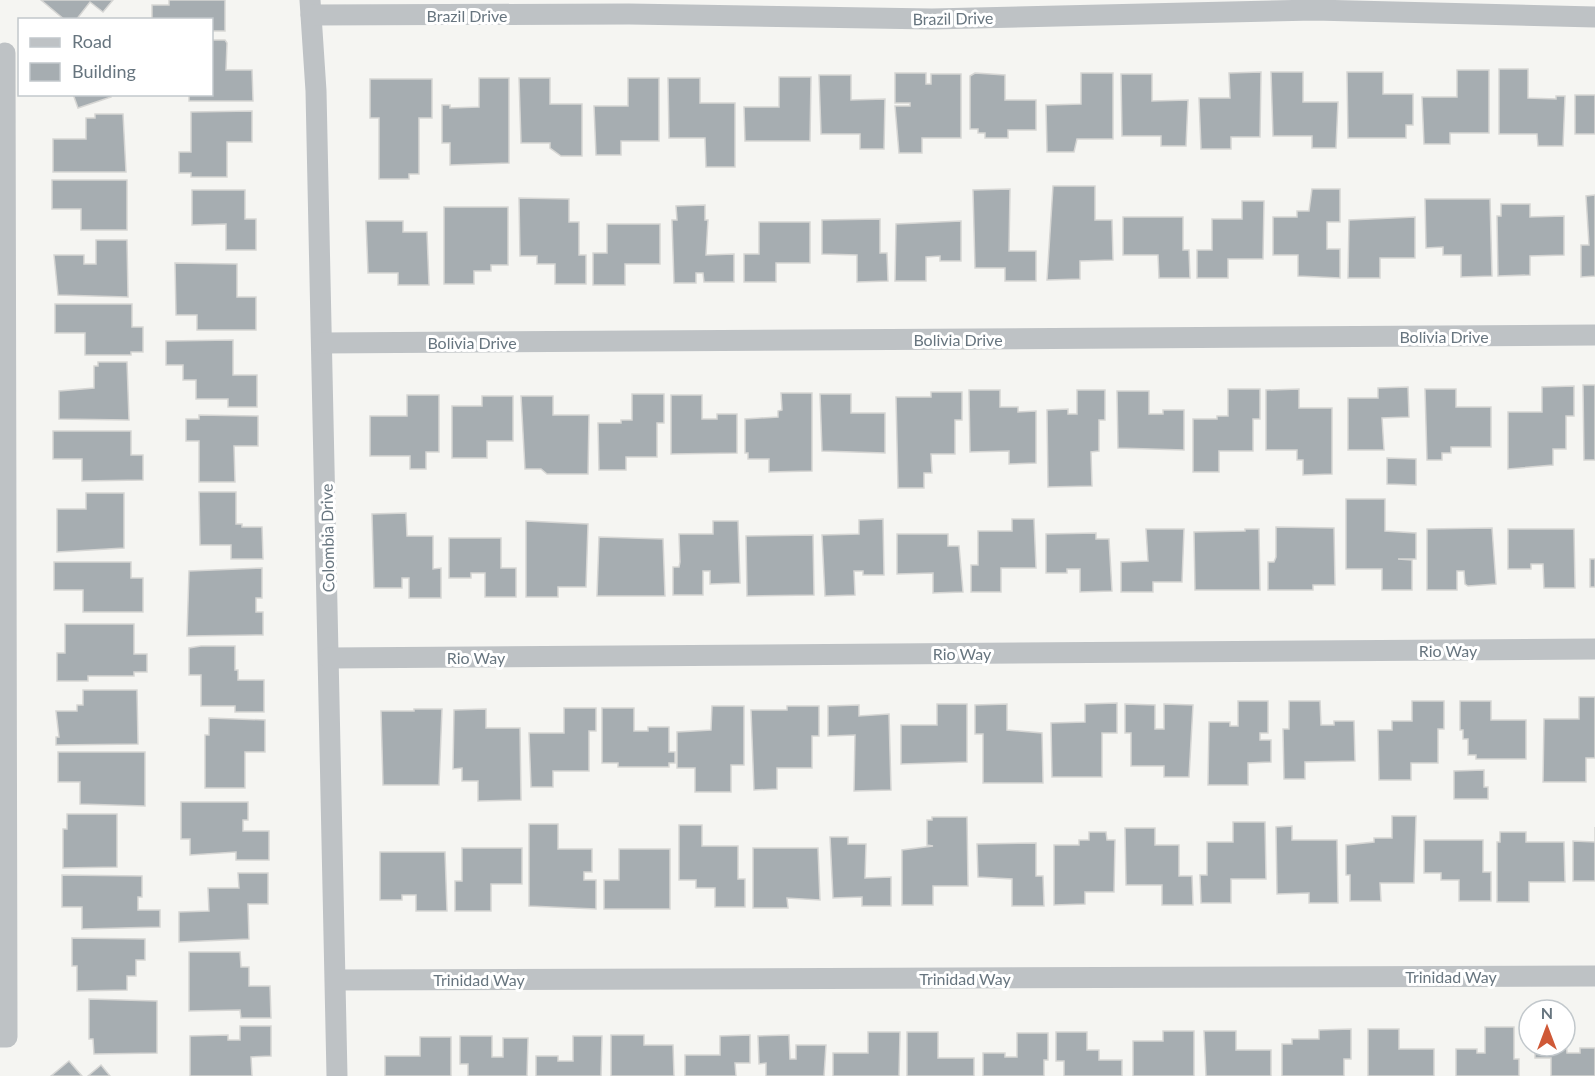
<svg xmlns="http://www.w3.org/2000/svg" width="1595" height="1076" viewBox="0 0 1595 1076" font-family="Lato,sans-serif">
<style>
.building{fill:#a6adb1;stroke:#d6d6d4;stroke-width:1.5}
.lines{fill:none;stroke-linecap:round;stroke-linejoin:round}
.minor{stroke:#bec2c5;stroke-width:21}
.labels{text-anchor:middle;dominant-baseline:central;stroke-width:6;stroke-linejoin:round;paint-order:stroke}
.street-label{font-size:16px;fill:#67757f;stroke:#fff}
</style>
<rect width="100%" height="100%" fill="#f5f5f2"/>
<g class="building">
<polygon points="41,0 113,0 103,12 90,2 76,20 65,20"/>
<polygon points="169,0 225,0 225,31 212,31 212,20 152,20 152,5 169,5"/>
<polygon points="212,40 225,40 227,43 226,70 252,70 253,101 189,101 189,94 212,94"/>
<polygon points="1499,69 1528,69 1528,98 1556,99 1556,96 1565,96 1563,146 1538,146 1537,134 1499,134"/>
<polygon points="1457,70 1489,70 1489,133 1450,133 1450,144 1424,144 1422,97 1457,97"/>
<polygon points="1261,72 1260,137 1231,137 1231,149 1201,149 1199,98 1230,98 1229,73"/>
<polygon points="1271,72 1303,72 1303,102 1338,102 1336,148 1312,148 1312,136 1273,136"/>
<polygon points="1347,72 1383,72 1383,94 1413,94 1413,125 1406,125 1406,138 1348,138"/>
<polygon points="895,73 926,73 926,84 931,84 931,74 961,74 961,138 922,138 922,153 899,153 895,106 910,106 910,103 895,103"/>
<polygon points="975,73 1005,75 1005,100 1036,100 1036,130 1008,130 1008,138 985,138 985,133 978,133 978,129 970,129 970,76"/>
<polygon points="1081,73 1113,73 1113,139 1077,139 1074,152 1047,152 1046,105 1081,104"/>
<polygon points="1121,74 1152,74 1152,101 1188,100 1186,146 1161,146 1161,136 1122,136"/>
<polygon points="819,75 851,75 851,100 885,99 884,149 860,149 860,134 821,134"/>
<polygon points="779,77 811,77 810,141 745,141 744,107 779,107"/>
<polygon points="479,78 509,78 509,163 450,165 450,143 442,143 442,105 450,105 450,108 479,107"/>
<polygon points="519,78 550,78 550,104 582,104 582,156 561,156 550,148 550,143 521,143"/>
<polygon points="628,78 659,78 659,141 621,141 621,155 596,155 594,106 628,106"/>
<polygon points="668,78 700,78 700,103 735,103 735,167 706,167 705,138 669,138"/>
<polygon points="370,79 432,79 432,118 419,118 419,174 409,174 409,179 379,179 379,118 370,118"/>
<polygon points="73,94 110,94 111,97 78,108"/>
<rect x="1575" y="95" width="20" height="39"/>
<polygon points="252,111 252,142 227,142 227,177 191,177 191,173 179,173 179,152 191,152 191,112"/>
<polygon points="95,114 123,114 126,172 53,172 53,139 86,139 86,118 95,118"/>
<polygon points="52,180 127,180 127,230 81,230 81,209 52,209"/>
<polygon points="1053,186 1095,186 1095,220 1112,220 1113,260 1080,261 1080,279 1047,280"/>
<polygon points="1010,189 1009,251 1036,251 1036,281 1005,281 1005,268 975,268 973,190"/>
<polygon points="1312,189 1340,189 1340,222 1327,222 1327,249 1340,249 1340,278 1298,276 1298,255 1273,255 1273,217 1297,217 1297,211 1309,211"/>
<polygon points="192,190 245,190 245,219 256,219 256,250 226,250 226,224 192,225"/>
<polygon points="1595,195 1595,276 1581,277 1581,245 1589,245 1586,196"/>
<polygon points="519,198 569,199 569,222 579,222 579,255 586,255 586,284 555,284 555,264 537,264 537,256 520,256"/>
<polygon points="1425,199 1490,199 1492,276 1461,277 1461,255 1443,255 1443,247 1426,248"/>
<polygon points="1242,201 1264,201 1263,259 1228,259 1228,278 1197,278 1197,250 1212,250 1212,219 1242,219"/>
<polygon points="1501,204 1530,204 1530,217 1564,216 1564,255 1530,256 1530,275 1498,276 1497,216 1501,216"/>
<polygon points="705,205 705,220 708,220 706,255 734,254 734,282 704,282 703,273 696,273 696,283 674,283 672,220 677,220 676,206"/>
<polygon points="444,207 508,207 508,265 491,265 491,271 474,271 474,284 444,284"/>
<polygon points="1123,217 1183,217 1183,250 1189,250 1190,278 1159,278 1158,255 1123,255"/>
<polygon points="1415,217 1415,258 1380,258 1380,278 1348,278 1349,220"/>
<polygon points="880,219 880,253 887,253 888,281 857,282 857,255 822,254 822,220"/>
<polygon points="366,221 403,221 403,232 427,232 429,285 398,285 398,273 368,273"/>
<polygon points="961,221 961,261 940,261 940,256 926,257 926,281 895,281 896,224"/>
<polygon points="759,222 810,222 810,263 776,263 776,282 744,282 744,254 759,254"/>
<polygon points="607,224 660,224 660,264 625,264 625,285 593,285 593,253 607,253"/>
<polygon points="96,240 127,240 128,297 58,295 54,255 84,255 84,264 96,264"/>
<polygon points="175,263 237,264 237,297 256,297 256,330 197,330 197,315 176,315"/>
<polygon points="55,304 132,304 132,327 143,327 143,352 131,352 131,355 85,355 85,333 55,333"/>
<polygon points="233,340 233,375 257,375 257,407 228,407 228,399 196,399 196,380 183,380 183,365 166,365 166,341"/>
<polygon points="98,362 127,362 129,420 59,419 59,391 94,388 94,366 98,366"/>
<polygon points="1583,385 1595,385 1595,460 1584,460"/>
<polygon points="1574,386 1574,416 1566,416 1566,449 1553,449 1553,465 1508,469 1508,412 1542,412 1542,387"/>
<polygon points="1408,387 1409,417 1382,418 1384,450 1348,450 1348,398 1378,398 1378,388"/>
<polygon points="1228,389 1260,389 1260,419 1253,419 1253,451 1219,451 1219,472 1193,472 1193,419 1217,419 1217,416 1228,416"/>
<polygon points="1299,389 1299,408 1332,408 1332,474 1303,475 1303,460 1297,460 1297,450 1266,450 1266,390"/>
<polygon points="1425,389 1456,389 1456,407 1491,407 1491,447 1451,447 1451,453 1442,453 1442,460 1427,460"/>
<polygon points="969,390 1000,390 1000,407 1018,407 1018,412 1036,411 1036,463 1009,464 1009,451 970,452"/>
<polygon points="1077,390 1105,390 1105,420 1099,420 1099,451 1091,452 1092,486 1048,487 1047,410 1068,409 1068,414 1077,414"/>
<polygon points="1117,391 1149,391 1149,414 1163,414 1163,410 1184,410 1184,450 1118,448"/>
<polygon points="931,392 962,392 962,420 955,420 955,454 931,454 932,473 924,473 924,488 898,488 896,397 931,397"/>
<polygon points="781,393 812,393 812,471 769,472 769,459 748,459 748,453 745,453 745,419 778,417 778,411 782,410"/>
<polygon points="632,394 664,394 664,423 657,423 657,457 626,457 626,470 599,470 598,423 621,423 621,420 632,420"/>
<polygon points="820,394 851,394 851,413 885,413 885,453 822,451"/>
<polygon points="407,395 439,395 439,452 426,452 426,469 410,469 410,456 370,456 370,416 407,416"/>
<polygon points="671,395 702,395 702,419 717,419 717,414 737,414 737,453 671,454"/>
<polygon points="482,396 513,396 513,441 487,441 487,458 452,458 452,406 482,406"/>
<polygon points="521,396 553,396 553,415 589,415 588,474 547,474 541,469 525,469"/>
<polygon points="199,415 258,416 258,446 234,446 235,482 199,482 199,441 186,441 186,419 199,419"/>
<polygon points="53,431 131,431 131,455 143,455 143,480 82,481 82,459 53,459"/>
<polygon points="1387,458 1416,459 1416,485 1387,484"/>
<polygon points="199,492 236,492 236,524 242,524 242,527 262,527 263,559 231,559 231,545 200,545"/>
<polygon points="86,493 124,493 124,548 57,552 57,509 86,509"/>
<polygon points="1346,499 1385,499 1385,531 1416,533 1416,559 1398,559 1412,560 1412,590 1382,590 1382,569 1346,569"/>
<polygon points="406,513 407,536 433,536 433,569 441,568 441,598 409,598 409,578 402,578 402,588 374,588 372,514"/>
<polygon points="883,519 884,575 863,575 863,571 854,571 855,595 825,596 822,535 859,534 859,520"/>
<polygon points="1012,519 1034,519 1036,568 1001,568 1001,592 971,592 971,565 978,565 978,531 1012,531"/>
<polygon points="526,521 588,524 586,587 558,587 558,597 526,597"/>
<polygon points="713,521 738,521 740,583 710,584 710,571 703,571 703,595 673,595 673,567 679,567 680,562 679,534 713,534"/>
<polygon points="1276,527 1334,528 1335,585 1313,585 1313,590 1268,590 1268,562 1274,562 1276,557"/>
<polygon points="1492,528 1496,584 1468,586 1465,584 1464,571 1457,571 1457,590 1427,590 1427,529"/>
<polygon points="1146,529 1184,529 1182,582 1153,582 1153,592 1121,592 1121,562 1148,561"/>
<polygon points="1245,529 1259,529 1260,590 1195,590 1194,532 1245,531"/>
<polygon points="1508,529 1574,529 1575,588 1544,588 1543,564 1531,564 1531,569 1508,569"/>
<polygon points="1096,533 1096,539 1109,539 1112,591 1080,592 1080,569 1067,569 1067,573 1046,573 1046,534"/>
<polygon points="897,534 948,534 948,546 959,546 963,592 933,593 933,573 897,574"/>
<polygon points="813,535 814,595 747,596 746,536"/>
<polygon points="599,537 663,539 665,596 597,596"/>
<polygon points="449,538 501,538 501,568 516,568 516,597 485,597 485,573 471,573 471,578 449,578"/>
<rect x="1590" y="559" width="5" height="28"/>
<polygon points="54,562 131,562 131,578 143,578 143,612 83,612 83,590 54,590"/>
<polygon points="262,568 262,598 256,598 256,612 263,612 263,635 187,636 189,571"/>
<polygon points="65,624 134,624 134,654 147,654 147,672 134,672 134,676 88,676 88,681 57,681 57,653 65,653"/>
<polygon points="201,646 235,646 235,670 238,670 238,680 264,680 264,712 235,712 235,706 201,706 201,675 189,675 189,648"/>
<polygon points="83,690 137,690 138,744 56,745 56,737 59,737 56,711 77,711 77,705 83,705"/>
<polygon points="1579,697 1595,697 1595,758 1586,758 1586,782 1543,782 1544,719 1579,719"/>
<polygon points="1238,701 1268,701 1268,733 1260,733 1260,740 1271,740 1271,762 1248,763 1248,785 1208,785 1209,722 1230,722 1230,726 1238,726"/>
<polygon points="1289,701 1320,701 1321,725 1334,725 1334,721 1354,721 1355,761 1305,762 1305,779 1284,779 1283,729 1289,729"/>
<polygon points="1412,701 1444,701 1444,729 1438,729 1438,763 1411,763 1411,780 1379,780 1378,730 1392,730 1392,721 1412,721"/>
<polygon points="1460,701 1491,701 1491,720 1526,720 1526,759 1476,759 1476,755 1468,755 1468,739 1463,739 1463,730 1460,730"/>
<polygon points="1117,703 1117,733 1102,733 1102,777 1052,777 1051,723 1085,722 1085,704"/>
<polygon points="937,704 967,704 967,762 901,764 901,725 937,725"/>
<polygon points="1007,704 1007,730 1042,733 1043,783 983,783 983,734 975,734 975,705"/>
<polygon points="1125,704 1155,705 1155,729 1164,729 1164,704 1193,705 1189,777 1164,777 1164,766 1131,766 1131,733 1125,733"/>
<polygon points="859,705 859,716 889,714 891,790 854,791 855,735 828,736 828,706"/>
<polygon points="712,706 744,706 744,765 731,765 731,792 695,792 695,768 677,768 677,732 711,730"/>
<polygon points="787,706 819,706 819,736 812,736 812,768 777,768 777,789 754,790 751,710 787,710"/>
<polygon points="564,708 596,708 596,731 589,731 589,771 553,771 553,787 531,787 529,733 564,733"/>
<polygon points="602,708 634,708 634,731 648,731 648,727 669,727 669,752 675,752 675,763 669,763 669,767 618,767 618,763 602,763"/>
<polygon points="414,709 442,709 439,785 383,785 381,711 414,711"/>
<polygon points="486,709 486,728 520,728 521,800 478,801 478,781 462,781 462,768 453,769 454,710"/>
<polygon points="209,718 265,720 265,752 245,752 245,788 205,788 205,735 209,735"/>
<polygon points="58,752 145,752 145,806 80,804 80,782 58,782"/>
<polygon points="1484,770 1484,787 1488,787 1488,799 1454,799 1454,771"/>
<polygon points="181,802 248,802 248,820 243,820 243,831 269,831 269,860 236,860 236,852 190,855 190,839 181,839"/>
<polygon points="67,814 117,814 117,867 63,868 63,829 67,829"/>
<polygon points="1392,816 1416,816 1414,883 1380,883 1381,901 1350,901 1350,875 1346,875 1346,845 1374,842 1374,838 1392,838"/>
<polygon points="932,817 967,817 968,886 933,886 933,905 902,905 902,850 933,846 927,845 927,820 932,820"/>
<polygon points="1233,822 1265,822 1266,879 1231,879 1231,903 1201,903 1200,875 1207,875 1207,842 1233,842"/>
<polygon points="529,824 558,824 558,849 592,849 592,872 584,872 584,880 596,880 596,909 529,906"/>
<polygon points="679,825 702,825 702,846 738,846 738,879 745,879 745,907 715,907 715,888 696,888 696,880 679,880"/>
<polygon points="1292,826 1292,840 1337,840 1338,903 1309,903 1309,893 1277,894 1276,827"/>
<polygon points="1595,827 1595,881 1573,881 1573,841 1595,842"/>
<polygon points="1125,828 1155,828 1155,845 1179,845 1179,876 1192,876 1193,905 1162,905 1162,885 1126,885"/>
<polygon points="1089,832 1106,832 1107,840 1115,840 1114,892 1085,892 1085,904 1054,905 1054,845 1079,845 1079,840 1089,840"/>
<polygon points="1500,832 1526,832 1526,842 1564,842 1565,882 1529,882 1529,902 1497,902 1497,842 1500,842"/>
<polygon points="830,837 848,837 848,844 866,844 865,878 891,877 891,906 862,906 862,897 833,898"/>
<polygon points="1424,840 1483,840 1483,872 1491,872 1491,901 1459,901 1459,880 1441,880 1441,873 1424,873"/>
<polygon points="1036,843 1036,876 1043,876 1044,906 1012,906 1012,879 978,877 977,844"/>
<polygon points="462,848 522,848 522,884 491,884 491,911 455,911 455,881 462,881"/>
<polygon points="753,848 818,848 820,900 787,898 788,908 753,908"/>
<polygon points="619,849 670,849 670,909 604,909 604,880 619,880"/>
<polygon points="380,852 445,852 447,911 416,911 416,895 402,895 402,900 380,900"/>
<polygon points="238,873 268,873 268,904 248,904 249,939 179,942 179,912 209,911 208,888 239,888"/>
<polygon points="62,875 142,876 142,897 138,897 138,910 160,910 160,927 82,929 82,907 62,907"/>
<polygon points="72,938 145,939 145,960 136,960 136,976 127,976 127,990 77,991 77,966 72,966"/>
<polygon points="189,952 240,952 241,967 249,967 249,986 270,986 271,1018 241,1018 240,1010 189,1011"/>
<polygon points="89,999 157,1001 157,1053 94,1054 93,1039 89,1039"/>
<polygon points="240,1026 271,1026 271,1056 251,1057 252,1076 190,1076 190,1036 228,1035 228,1040 240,1040"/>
<polygon points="1485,1027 1514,1027 1514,1059 1519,1059 1519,1076 1456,1076 1456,1049 1477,1049 1477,1053 1485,1053"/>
<polygon points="1351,1029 1351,1059 1344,1059 1344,1076 1282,1076 1282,1044 1292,1044 1292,1039 1319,1039 1319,1030"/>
<polygon points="1368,1029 1399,1029 1399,1049 1434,1049 1434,1076 1368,1076"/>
<polygon points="1565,1029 1567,1053 1580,1053 1580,1048 1595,1048 1595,1076 1551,1076 1551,1058 1535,1058 1535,1046 1565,1046"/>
<polygon points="1163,1031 1194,1031 1194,1076 1133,1076 1133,1041 1163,1041"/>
<polygon points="1204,1031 1236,1031 1236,1050 1271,1050 1271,1076 1206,1076"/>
<polygon points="868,1032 900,1032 899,1076 833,1076 833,1053 868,1053"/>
<polygon points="907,1032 938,1032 938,1058 974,1058 974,1076 907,1076"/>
<polygon points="1056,1032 1087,1032 1087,1050 1099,1050 1099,1060 1122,1060 1122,1076 1064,1076 1064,1061 1056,1061"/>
<polygon points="1017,1033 1048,1033 1048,1060 1044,1060 1044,1076 983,1076 983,1053 1005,1053 1005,1057 1017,1057"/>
<polygon points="611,1035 644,1035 644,1045 673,1045 674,1076 611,1076"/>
<polygon points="750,1035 750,1063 735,1063 736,1076 685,1076 685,1055 720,1055 720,1036"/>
<polygon points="789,1035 790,1059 796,1059 796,1045 826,1045 824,1076 766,1076 766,1063 759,1064 758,1036"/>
<polygon points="460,1036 492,1036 492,1057 503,1057 503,1038 528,1038 527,1076 468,1076 468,1064 460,1064"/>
<polygon points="573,1036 602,1036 601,1076 536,1076 536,1056 558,1056 558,1061 573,1061"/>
<polygon points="420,1037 451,1037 451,1076 385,1076 385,1056 420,1056"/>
<polygon points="69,1061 82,1076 51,1076"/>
<polygon points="101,1065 110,1076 88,1076"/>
</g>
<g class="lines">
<g class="minor">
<polyline points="310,0 316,91 337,1076"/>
<polyline points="311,15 629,14 932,19 1314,10 1595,17"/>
<polyline points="322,343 1595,335"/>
<polyline points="329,658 1595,649"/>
<polyline points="336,980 1595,976"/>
<polyline points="0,1037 7,1037 5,53"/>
</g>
</g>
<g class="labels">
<g class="street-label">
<text x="467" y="15">Brazil Drive</text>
<text transform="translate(953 18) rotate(-1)">Brazil Drive</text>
<text x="1444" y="336">Bolivia Drive</text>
<text x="958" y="339">Bolivia Drive</text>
<text x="472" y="342">Bolivia Drive</text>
<text transform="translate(327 538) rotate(-91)">Colombia Drive</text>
<text x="1448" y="650">Rio Way</text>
<text x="962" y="653">Rio Way</text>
<text x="476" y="657">Rio Way</text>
<text x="1451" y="976">Trinidad Way</text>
<text x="965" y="978">Trinidad Way</text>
<text x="479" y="979">Trinidad Way</text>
</g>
</g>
<rect x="18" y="18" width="195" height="78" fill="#ffffff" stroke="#c2c8cc" stroke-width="1.5"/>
<rect x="30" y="38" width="30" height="9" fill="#bec2c5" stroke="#c2c8cc" stroke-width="1.5"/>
<text x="72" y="48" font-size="18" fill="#67757f">Road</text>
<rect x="30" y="63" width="30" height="18" fill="#a6adb1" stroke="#c2c8cc" stroke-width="1.5"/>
<text x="72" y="78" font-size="18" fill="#67757f">Building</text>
<g transform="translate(1547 1028)"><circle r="28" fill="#ffffff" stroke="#c2c8cc" stroke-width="1.5"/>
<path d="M0-4.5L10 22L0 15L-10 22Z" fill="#cf5937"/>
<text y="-9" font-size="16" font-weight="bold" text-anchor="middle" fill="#67757f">N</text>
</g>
</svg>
